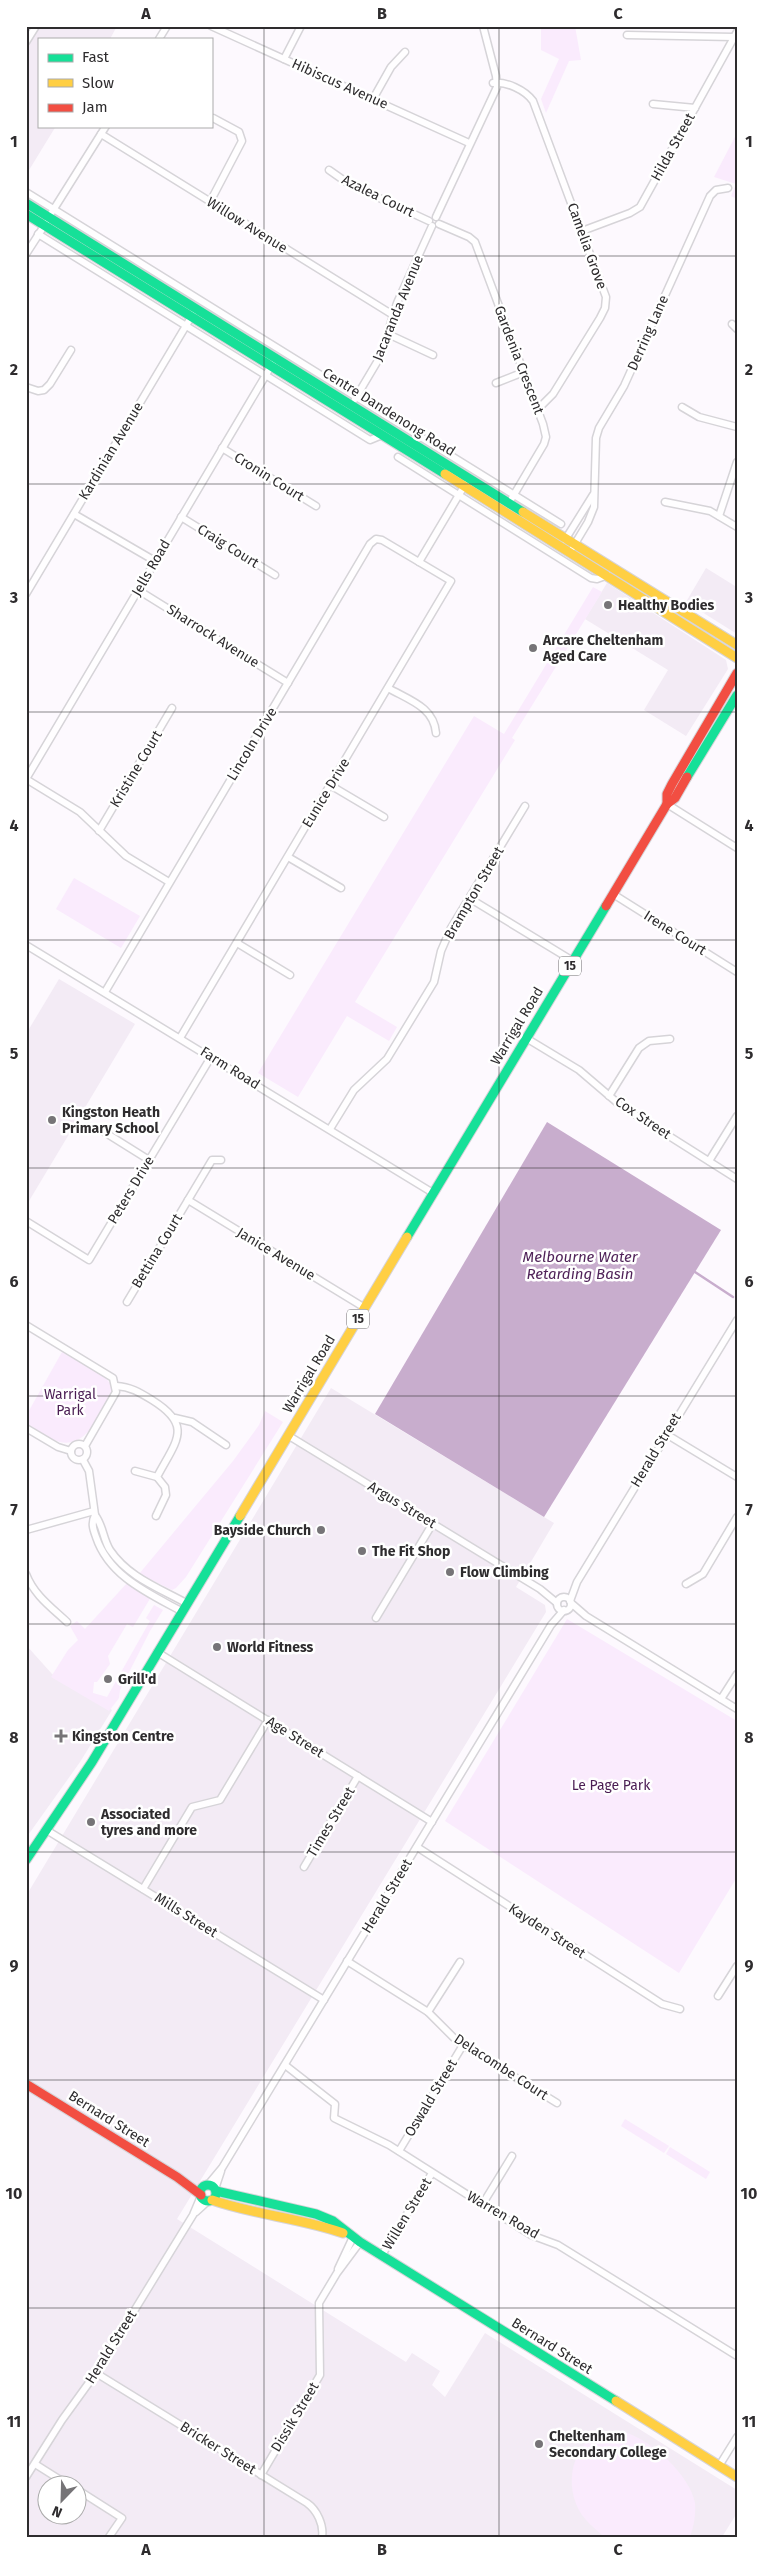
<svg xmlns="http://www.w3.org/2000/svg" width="763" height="2563" viewBox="0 0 763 2563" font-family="'Fira Sans',sans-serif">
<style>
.built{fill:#f3ebf5;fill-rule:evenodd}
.green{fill:#faebfd}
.water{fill:#c8adcd}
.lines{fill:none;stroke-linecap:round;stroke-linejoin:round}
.stream{stroke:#c8adcd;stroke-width:2.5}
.street-casing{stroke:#d6d4d8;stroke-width:9}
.fast-casing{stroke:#d6d4d8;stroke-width:11}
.slow-casing{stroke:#d6d4d8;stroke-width:11}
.jam-casing{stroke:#d6d4d8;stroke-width:11}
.street{stroke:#fffeff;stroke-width:6}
.fast{stroke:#16e098;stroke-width:9}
.slow{stroke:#ffcf43;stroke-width:9}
.jam{stroke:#f24e42;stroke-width:9}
.grid{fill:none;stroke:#2e2c2e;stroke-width:1;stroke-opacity:0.55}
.poi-dot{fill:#767477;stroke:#fff;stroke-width:2}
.labels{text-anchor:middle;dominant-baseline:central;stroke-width:5;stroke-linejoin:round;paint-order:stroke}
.shield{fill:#fff;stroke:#6d6b6d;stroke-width:1}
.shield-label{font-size:12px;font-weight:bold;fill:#2e2c2e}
.street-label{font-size:14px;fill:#2e2c2e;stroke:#fff}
.poi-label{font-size:14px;font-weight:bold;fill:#2e2c2e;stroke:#fff;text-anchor:start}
.park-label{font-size:14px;fill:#4a1d53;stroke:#fff}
.water-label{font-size:15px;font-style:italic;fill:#502359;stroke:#fff}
.neatline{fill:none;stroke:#2e2c2e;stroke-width:2}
.grid-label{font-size:16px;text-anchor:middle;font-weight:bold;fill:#2e2c2e}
</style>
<rect width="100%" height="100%" fill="#fdf9fe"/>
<g class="built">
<polygon points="26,26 117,26 110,39 39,39 39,126 56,126 26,175"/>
<polygon points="706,568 735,586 737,584 737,634 686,602"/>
<polygon points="607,583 726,660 728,669 686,736 644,710 668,670 585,619"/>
<polygon points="59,979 135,1024 26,1206 26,1034"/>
<path d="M331,1388L554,1523L516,1587L545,1605L546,1612L177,2219L406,2362L412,2353L440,2371L432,2385L445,2397L485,2333L737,2490V2513L722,2537H26V1896ZM48,2486H78V2516H48Z"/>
<polygon points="26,1645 52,1674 112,1710 80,1762 26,1838"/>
</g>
<g class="green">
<polygon points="541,26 575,26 581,60 569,61 546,113 541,99 559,59 541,50"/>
<polygon points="737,133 737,199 731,196 736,184 714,177"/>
<polygon points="593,587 602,592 512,738 515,740 355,1002 397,1027 389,1041 347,1016 298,1097 258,1073 474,716 504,734"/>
<polygon points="74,878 140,916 121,948 56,909"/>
<path d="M62,1352L105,1377L113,1387C105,1407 88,1449 60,1442C48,1439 37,1429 26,1423V1416Z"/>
<polygon points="265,1411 283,1422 186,1577 176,1588 172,1590 139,1574 233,1461 259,1425"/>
<polygon points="128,1582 151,1597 133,1627 127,1624 108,1656 110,1664 97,1682 94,1682 93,1693 107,1697 150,1621 146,1618 154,1605 163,1610 150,1631 120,1690 119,1698 109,1711 51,1677 68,1650 78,1640 70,1626 77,1621 85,1629"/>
<polygon points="567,1619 737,1721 737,1877 679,1973 445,1821"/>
<polygon points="625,2119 669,2146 664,2153 621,2126"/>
<polygon points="670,2147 710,2172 706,2179 666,2154"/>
<path d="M600,2432C608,2432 620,2430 627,2433C652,2441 690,2475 695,2503C696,2514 694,2526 690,2537H604C598,2531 591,2526 586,2520C563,2494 568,2448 600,2432Z"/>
</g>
<polygon class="water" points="547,1122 721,1230 544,1517 375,1414"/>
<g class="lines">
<polyline class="stream" points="695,1272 733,1297"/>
<defs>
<g id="street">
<polyline points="211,26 469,143"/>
<polyline points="627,35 734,37"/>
<polyline points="159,39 167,26"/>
<polyline points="26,42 36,26"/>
<polyline points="284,59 301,26"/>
<path d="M493,83C506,81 525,90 533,101L606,297L605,308L600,318L553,394L538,409"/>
<polyline points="373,99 391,67 405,52"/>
<polyline points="653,104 695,108"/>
<polyline points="101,134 393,315"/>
<polyline points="329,170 349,184 429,221"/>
<polyline points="26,192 561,524"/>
<polyline points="210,202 242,141 239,132 213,118"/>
<polyline points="52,212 106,126"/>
<polyline points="436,217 497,87 496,76 483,26"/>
<polyline points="439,224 469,237 475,242 543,424 546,437 544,444 512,498"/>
<polyline points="582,231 630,213 640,207 737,32"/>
<polyline points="38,234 370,440 382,435"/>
<polyline points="26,254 46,223"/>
<polyline points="732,324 737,329"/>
<polyline points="388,334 433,355"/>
<polyline points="496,383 524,372"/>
<polyline points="26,387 38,391 44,390 50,384 71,350"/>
<polyline points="355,399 380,357 397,303 432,226"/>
<polyline points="682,407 699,417 737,427"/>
<polyline points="222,448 316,506"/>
<polyline points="398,457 591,578 597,579 608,575"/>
<polyline points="665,502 710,511 737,527"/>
<polyline points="74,514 155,561"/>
<polyline points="719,516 737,462"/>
<polyline points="181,517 275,575"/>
<polyline points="565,540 593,495"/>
<polyline points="573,547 588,522 594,507 596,438 599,428 624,386 710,196 716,190 728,188"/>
<polyline points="419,562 466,483"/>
<polyline points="138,590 288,683"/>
<polyline points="26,594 193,314"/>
<path d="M388,688C409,700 434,707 436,733"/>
<polyline points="26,779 273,363"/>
<polyline points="26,779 80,812 126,856 169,882"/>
<polyline points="330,785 384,817"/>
<polyline points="667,804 737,848"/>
<polyline points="99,831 172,708"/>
<polyline points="288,857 341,888"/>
<polyline points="613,894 737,972"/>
<polyline points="469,898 573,961"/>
<polyline points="237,943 290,975"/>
<polyline points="26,945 433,1193"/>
<polyline points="105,992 370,544 376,539 382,540 451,581 180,1038"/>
<polyline points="526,1038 579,1070 620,1105 737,1179"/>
<polyline points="609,1096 639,1048 649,1041 670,1039"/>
<polyline points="330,1129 354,1090 387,1059 434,982 441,951 451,928 525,806"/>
<polyline points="101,1130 149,1160"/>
<polyline points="709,1161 737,1116"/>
<polyline points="188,1200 365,1308"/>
<polyline points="26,1221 89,1260 211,1057"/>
<polyline points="127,1302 212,1160 221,1160"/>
<polyline points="26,1325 113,1378 116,1392 85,1446"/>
<path d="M116,1386C131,1387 139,1392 152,1400C194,1426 176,1441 157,1477L165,1487L166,1495L156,1516"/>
<polyline points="175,1418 192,1422 226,1445"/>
<polyline points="26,1428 58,1447 71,1451"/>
<polyline points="666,1434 737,1477"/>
<polyline points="289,1436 540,1589 557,1603"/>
<circle cx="79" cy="1452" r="8"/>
<path d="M83,1460L89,1471L95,1515C91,1523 93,1529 96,1537C109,1576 148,1593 181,1611"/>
<polyline points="135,1471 157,1477"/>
<path d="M95,1515C103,1525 103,1539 110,1550C128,1577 159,1588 186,1603"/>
<polyline points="26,1530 94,1511"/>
<path d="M26,1574C34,1595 51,1607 67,1622"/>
<polyline points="686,1584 703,1574 737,1517"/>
<circle cx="564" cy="1604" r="7"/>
<polyline points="570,1601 577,1582 737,1320"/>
<polyline points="571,1603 586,1616 737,1709"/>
<polyline points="376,1618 433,1523"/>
<polyline points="157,1652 432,1822"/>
<polyline points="721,1699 737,1674"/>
<polyline points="48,1831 324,2000"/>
<polyline points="417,1847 662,2004 680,2009"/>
<polyline points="304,1867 358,1776"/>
<polyline points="143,1889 192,1807 220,1800 268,1720"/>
<polyline points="347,1961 428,2012 458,2042 557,2103"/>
<polyline points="718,1996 737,1966"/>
<polyline points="428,2012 460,1962"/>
<polyline points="285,2065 335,2104 334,2118 389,2145 531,2235 558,2245 737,2356"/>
<polyline points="399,2151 463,2045"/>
<polyline points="207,2186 222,2168 551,1625 564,1610"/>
<polyline points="215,2189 221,2171"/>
<polyline points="482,2205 512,2156"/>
<polyline points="196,2212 208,2201"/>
<polyline points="382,2255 432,2173"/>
<polyline points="338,2269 353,2237"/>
<path d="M96,2373L307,2503C317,2510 324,2525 322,2537"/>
<polyline points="35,2464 70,2486"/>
<polyline points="719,2466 737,2437"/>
<polyline points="261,2475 320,2375 319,2303 337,2273 360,2242"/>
<polyline points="26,2477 62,2420 96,2373 193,2215 201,2196"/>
<polyline points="78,2490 122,2518 109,2537"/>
</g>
<g id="fast">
<polyline points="26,203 523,512"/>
<polyline points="26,214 445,474"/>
<polyline points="687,777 737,695"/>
<polyline points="407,1237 606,906"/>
<polyline points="26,1860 92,1762 240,1516"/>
<circle cx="208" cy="2193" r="8"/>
<polyline points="216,2191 316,2214 333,2221 360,2242 616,2401"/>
</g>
<g id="slow">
<polyline points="445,474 737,658"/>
<polyline points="523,512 737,645"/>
<polyline points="240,1516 407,1237"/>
<path d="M212,2200C255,2215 300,2218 343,2233"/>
<polyline points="616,2401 737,2477"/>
</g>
<g id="jam">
<polyline points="667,804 667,794 672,784 737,673"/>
<polyline points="606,906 667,804 675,798 687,777"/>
<polyline points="26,2084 177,2177 201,2195"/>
</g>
</defs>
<use href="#street" class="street-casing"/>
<use href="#fast" class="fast-casing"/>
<use href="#slow" class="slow-casing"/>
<use href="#jam" class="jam-casing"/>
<use href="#street" class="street"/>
<use href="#fast" class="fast"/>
<use href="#slow" class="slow"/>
<use href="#jam" class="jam"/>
</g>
<path class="grid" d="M264,26V2537M499,26V2537M26,256H737M26,484H737M26,712H737M26,940H737M26,1168H737M26,1396H737M26,1624H737M26,1852H737M26,2080H737M26,2308H737"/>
<g class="poi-dot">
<circle cx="608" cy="605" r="5"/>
<circle cx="533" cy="648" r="5"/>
<circle cx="52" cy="1120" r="5"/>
<circle cx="321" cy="1530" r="5"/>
<circle cx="362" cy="1551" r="5"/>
<circle cx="450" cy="1572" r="5"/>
<circle cx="217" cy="1647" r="5"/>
<circle cx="108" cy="1679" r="5"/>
<path d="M58.5 1728.5h5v5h5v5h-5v5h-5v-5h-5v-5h5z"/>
<circle cx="91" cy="1822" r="5"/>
<circle cx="539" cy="2444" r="5"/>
</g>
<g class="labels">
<g class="shield">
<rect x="559" y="956.5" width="22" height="19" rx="4"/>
<rect x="347" y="1309.5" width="22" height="19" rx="4"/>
</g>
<g class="shield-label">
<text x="570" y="966">15</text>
<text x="358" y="1319">15</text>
</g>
<g class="street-label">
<text transform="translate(340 84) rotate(24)">Hibiscus Avenue</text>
<text transform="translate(673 147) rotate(-61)">Hilda Street</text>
<text transform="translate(378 196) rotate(26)">Azalea Court</text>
<text transform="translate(247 225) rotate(32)">Willow Avenue</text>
<text transform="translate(587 246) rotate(70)">Camelia Grove</text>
<text transform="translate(398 308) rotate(-68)">Jacaranda Avenue</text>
<text transform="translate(648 333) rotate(-66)">Derring Lane</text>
<text transform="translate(519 360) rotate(69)">Gardenia Crescent</text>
<text transform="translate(389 412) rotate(32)">Centre Dandenong Road</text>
<text transform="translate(111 451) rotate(-59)">Kardinian Avenue</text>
<text transform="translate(269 477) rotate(32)">Cronin Court</text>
<text transform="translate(228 546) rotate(32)">Craig Court</text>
<text transform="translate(151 568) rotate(-60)">Jells Road</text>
<text transform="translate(213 636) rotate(32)">Sharrock Avenue</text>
<text transform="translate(252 744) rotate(-59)">Lincoln Drive</text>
<text transform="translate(136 769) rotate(-59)">Kristine Court</text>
<text transform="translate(326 793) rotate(-59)">Eunice Drive</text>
<text transform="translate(474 893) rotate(-60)">Brampton Street</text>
<text transform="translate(675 933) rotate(32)">Irene Court</text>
<text transform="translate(517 1026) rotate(-59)">Warrigal Road</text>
<text transform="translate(230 1068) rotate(32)">Farm Road</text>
<text transform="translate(643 1118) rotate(34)">Cox Street</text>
<text transform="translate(131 1190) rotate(-59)">Peters Drive</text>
<text transform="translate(157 1251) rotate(-59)">Bettina Court</text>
<text transform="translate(276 1254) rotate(31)">Janice Avenue</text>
<text transform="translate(309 1374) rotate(-59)">Warrigal Road</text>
<text transform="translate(656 1450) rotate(-59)">Herald Street</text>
<text transform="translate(402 1505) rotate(31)">Argus Street</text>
<text transform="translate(295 1737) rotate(32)">Age Street</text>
<text transform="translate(331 1822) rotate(-59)">Times Street</text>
<text transform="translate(387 1896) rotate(-59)">Herald Street</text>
<text transform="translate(186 1915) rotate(32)">Mills Street</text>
<text transform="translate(547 1931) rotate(33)">Kayden Street</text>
<text transform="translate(501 2067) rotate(33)">Delacombe Court</text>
<text transform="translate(431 2098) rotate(-59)">Oswald Street</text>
<text transform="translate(109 2119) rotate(32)">Bernard Street</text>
<text transform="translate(407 2214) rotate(-59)">Willen Street</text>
<text transform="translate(503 2215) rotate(30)">Warren Road</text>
<text transform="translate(552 2346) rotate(32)">Bernard Street</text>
<text transform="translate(111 2347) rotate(-58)">Herald Street</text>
<text transform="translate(295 2417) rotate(-59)">Dissik Street</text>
<text transform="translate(218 2448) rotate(32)">Bricker Street</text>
</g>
<g class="poi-label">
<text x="618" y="605">Healthy Bodies</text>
<text x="543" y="640">Arcare Cheltenham<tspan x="543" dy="16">Aged Care</tspan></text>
<text x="62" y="1112">Kingston Heath<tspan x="62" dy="16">Primary School</tspan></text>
<text x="311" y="1530" text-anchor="end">Bayside Church</text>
<text x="372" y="1551">The Fit Shop</text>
<text x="460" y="1572">Flow Climbing</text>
<text x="227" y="1647">World Fitness</text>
<text x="118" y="1679">Grill'd</text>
<text x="72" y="1736">Kingston Centre</text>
<text x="101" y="1814">Associated<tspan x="101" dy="16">tyres and more</tspan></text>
<text x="549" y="2436">Cheltenham<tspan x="549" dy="16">Secondary College</tspan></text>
</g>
<g class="park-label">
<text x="70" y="1394">Warrigal<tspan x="70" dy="16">Park</tspan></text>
<text x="611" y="1785">Le Page Park</text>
</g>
<g class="water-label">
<text x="580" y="1257">Melbourne Water<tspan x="580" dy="17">Retarding Basin</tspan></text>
</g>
</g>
<rect width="763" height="2563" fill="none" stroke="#ffffff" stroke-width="55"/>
<rect x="38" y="38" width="175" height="90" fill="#ffffff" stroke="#ababab"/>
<rect x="48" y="54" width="25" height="8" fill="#16e098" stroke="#ababab"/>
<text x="82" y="62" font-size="15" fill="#2e2c2e">Fast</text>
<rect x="48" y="79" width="25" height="8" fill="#ffcf43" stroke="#ababab"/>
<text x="82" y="88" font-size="15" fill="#2e2c2e">Slow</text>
<rect x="48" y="104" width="25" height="8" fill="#f24e42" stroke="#ababab"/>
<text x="82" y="112" font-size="15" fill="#2e2c2e">Jam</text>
<g transform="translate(62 2500) rotate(203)"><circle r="24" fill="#ffffff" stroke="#ababab"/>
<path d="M0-4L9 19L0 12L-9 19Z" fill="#767477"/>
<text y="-8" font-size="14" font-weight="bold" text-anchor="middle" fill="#2e2c2e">N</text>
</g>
<rect x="28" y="28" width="708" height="2508" class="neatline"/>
<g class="grid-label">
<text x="146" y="19">A</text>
<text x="382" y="19">B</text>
<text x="618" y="19">C</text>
<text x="14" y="147">1</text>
<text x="749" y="147">1</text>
<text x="14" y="375">2</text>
<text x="749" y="375">2</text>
<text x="14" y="603">3</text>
<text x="749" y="603">3</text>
<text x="14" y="831">4</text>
<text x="749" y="831">4</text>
<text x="14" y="1059">5</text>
<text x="749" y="1059">5</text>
<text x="14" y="1287">6</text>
<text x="749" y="1287">6</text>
<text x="14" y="1515">7</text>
<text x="749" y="1515">7</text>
<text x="14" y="1743">8</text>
<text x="749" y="1743">8</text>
<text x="14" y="1971">9</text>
<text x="749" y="1971">9</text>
<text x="14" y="2199">10</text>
<text x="749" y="2199">10</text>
<text x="14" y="2427">11</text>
<text x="749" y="2427">11</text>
<text x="146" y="2555">A</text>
<text x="382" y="2555">B</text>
<text x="618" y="2555">C</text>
</g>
</svg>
